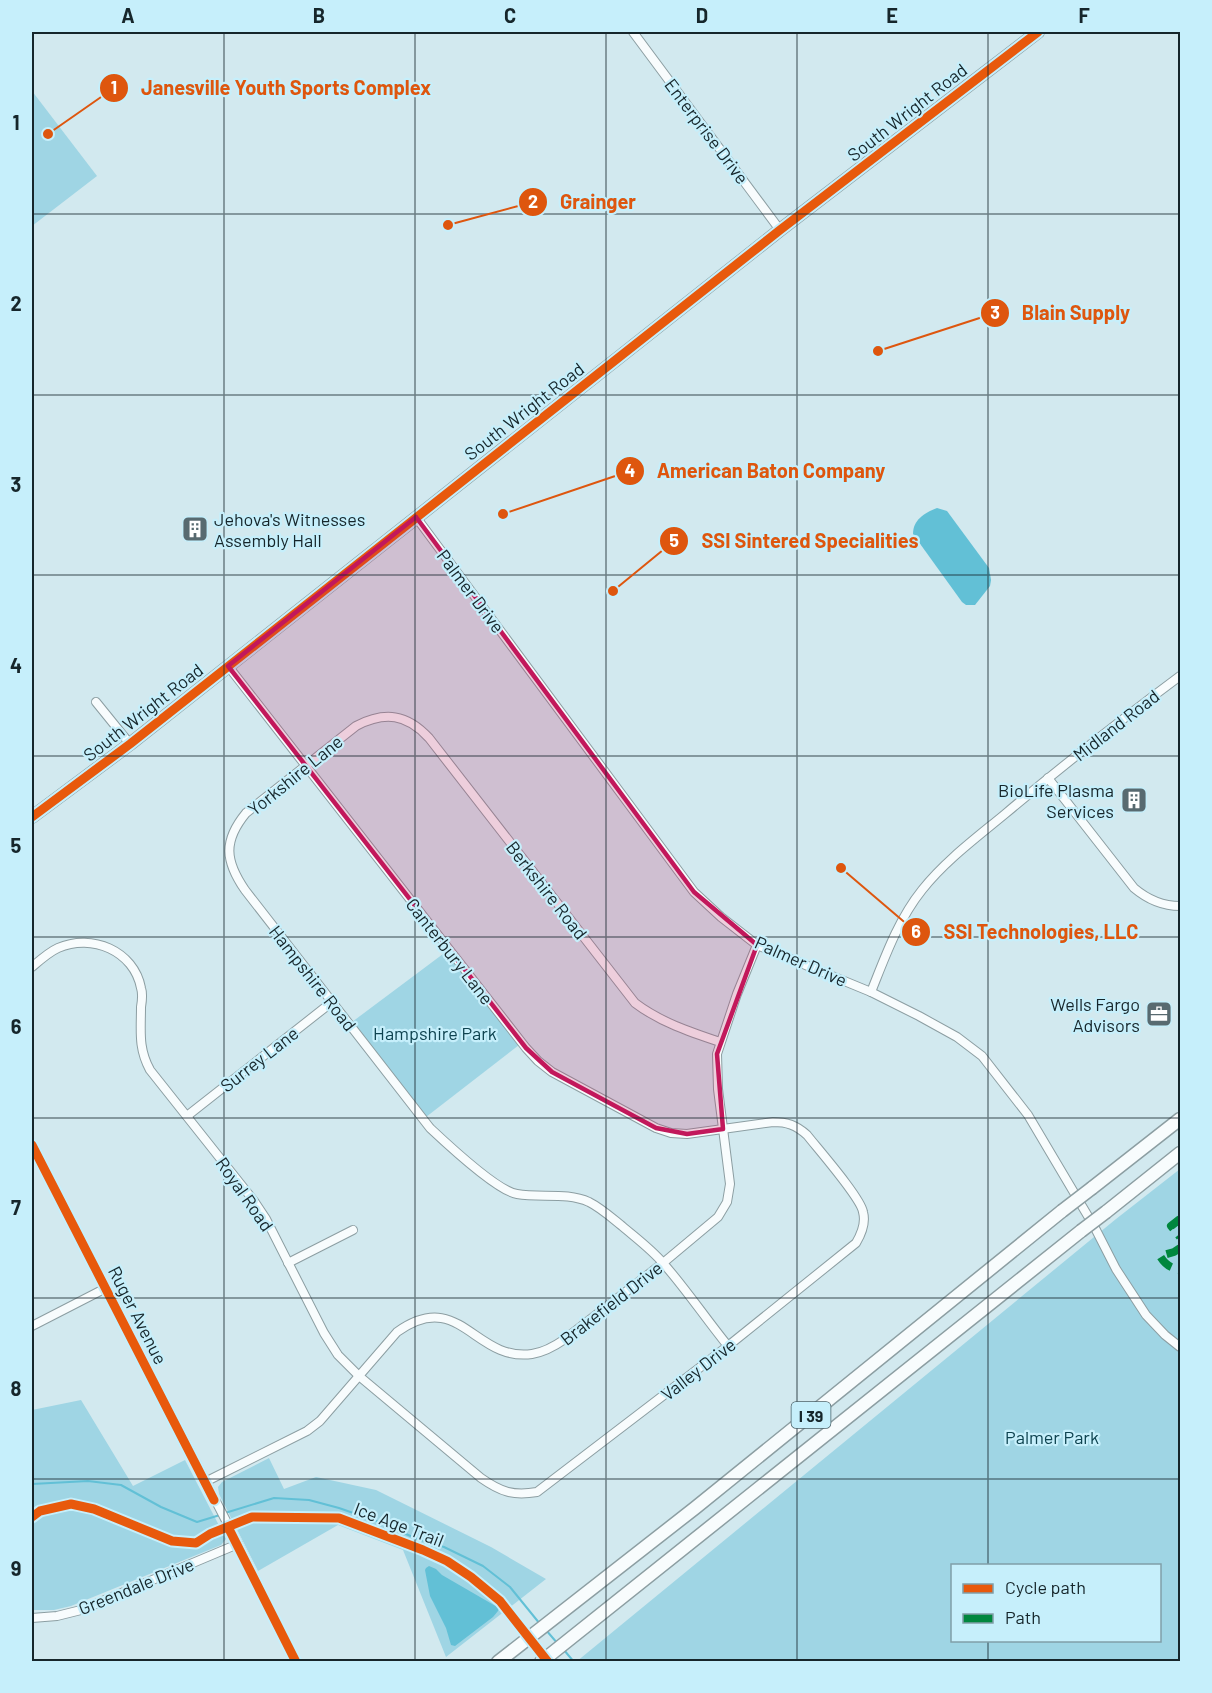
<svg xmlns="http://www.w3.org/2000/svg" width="1212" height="1693" viewBox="0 0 1212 1693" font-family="Barlow,sans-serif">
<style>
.green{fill:#9fd5e4;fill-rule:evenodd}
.water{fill:#62c0d6}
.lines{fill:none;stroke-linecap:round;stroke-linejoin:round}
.stream{stroke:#62c0d6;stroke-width:2}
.minor-casing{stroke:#8c9ea2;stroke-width:10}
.major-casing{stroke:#8c9ea2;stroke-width:14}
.highway-casing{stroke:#8c9ea2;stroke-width:15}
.minor{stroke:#f8fcfd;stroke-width:8}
.major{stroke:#f8fcfd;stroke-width:10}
.highway{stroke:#f8fcfd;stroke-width:12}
.highway-bridge-casing{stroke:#8c9ea2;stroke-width:15;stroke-linecap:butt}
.highway-bridge{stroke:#f8fcfd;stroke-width:12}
.quiet{stroke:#00873e;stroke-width:8;stroke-dasharray:15 8;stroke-linecap:butt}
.cycleway-casing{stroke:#c6effb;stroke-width:13}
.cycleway{stroke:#e8590c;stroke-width:9}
.marked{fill:#c2185b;fill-opacity:0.2;stroke:#c2185b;stroke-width:4.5;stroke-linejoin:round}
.grid{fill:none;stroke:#16262b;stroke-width:1.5;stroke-opacity:0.55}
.labels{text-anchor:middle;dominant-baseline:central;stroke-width:4.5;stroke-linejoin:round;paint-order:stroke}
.shield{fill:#c6effb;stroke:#4b6269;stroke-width:1.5}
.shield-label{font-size:16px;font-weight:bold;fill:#16262b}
.street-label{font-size:18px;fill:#16262b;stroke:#c6effb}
.poi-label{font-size:18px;fill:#16262b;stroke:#c6effb;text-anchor:end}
.park-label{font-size:18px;fill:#0e4350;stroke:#c6effb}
.leader{fill:none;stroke:#de560e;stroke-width:2}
.callout-dot{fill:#de560e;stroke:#c6effb;stroke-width:2}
.mark-label{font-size:18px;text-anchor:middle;font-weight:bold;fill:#fff}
.callout-label{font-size:20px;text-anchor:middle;font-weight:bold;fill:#de560e;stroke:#c6effb;stroke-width:4.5;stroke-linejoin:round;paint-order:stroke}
.neatline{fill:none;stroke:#16262b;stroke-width:2}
.grid-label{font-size:20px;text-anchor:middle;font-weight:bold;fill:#16262b}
</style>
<rect width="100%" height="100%" fill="#d2e9ef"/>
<g class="green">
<polygon points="32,91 97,176 32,226"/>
<polygon points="447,951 519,1045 426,1117 352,1022"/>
<path d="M1180,1169V1661L576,1662L1116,1219ZM952,1566H1160V1640H952Z"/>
<polygon points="81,1400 133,1486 185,1460 226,1539 221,1545 71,1606 54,1610 32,1610 32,1410"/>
<polygon points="269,1458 284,1489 316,1477 376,1490 491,1547 546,1579 446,1657 403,1550 338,1525 258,1571 219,1494 218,1487 222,1482"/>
</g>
<g class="water">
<path d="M937,508L947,511L989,568L991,580L990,586L975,605H966L962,602L913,534C913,520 924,513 937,508Z"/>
<polygon points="429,1566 436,1569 442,1575 499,1608 498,1611 493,1617 455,1646 451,1645 446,1628 430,1596 425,1570 426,1568"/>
</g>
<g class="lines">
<g class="stream">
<polyline points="32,1484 88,1481 121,1485 161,1507 197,1522 220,1515"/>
<polyline points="225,1513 274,1498 309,1500 339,1508 379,1522 415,1538 444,1547 483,1566 510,1587 540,1624"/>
<polyline points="546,1630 558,1644"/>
<polyline points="564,1650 574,1662"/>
</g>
<defs>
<g id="minor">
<polyline points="633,32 780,230"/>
<polyline points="416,517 694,892 721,917 757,945 871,992 919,1016 957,1037 982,1056 1028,1115 1095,1228 1116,1269 1146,1315 1165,1335 1180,1347"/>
<polyline points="96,702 130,744"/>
<path d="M1048,778L1134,888C1147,899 1163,906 1180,906"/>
<path d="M32,967C40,960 49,952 58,948C92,933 134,951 141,988C143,994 142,1001 141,1007C141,1031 138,1048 150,1070L254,1201L266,1219L324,1333L338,1355L359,1376L481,1478C501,1492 513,1496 537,1492L728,1346L856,1243C862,1233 866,1223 863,1212C861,1198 818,1149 807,1135C796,1125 787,1122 773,1122L687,1134L671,1133L656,1128L552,1072L538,1061L526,1048L228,666"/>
<path d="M871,992C885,957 898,920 922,890C945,861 976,838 1005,814C1062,766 1121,720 1180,676"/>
<path d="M720,1042C690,1032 660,1022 635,1003L429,738C407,714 385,711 356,726L246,813C223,841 225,861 245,890L430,1128C446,1143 497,1191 517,1194C541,1198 567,1192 589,1202C601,1208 612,1218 622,1226C636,1238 651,1249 663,1263C686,1289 706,1319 728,1346"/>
<polyline points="187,1116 332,1002"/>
<polyline points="32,1145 238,1544 296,1662"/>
<polyline points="288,1263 353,1230"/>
<polyline points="32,1326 106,1288"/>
<path d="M205,1482L307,1431L320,1421L397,1332C460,1287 474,1362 532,1354C545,1352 555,1346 565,1339L663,1263L718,1217L727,1202L730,1184L718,1089L717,1054L737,994L757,945"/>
<polyline points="32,1618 57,1616 81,1610 238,1544"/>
</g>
<polyline id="major" points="32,817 130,744 780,230 1038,32"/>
<g id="highway">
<polyline points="1092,1188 1180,1119"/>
<polyline points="1106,1212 1180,1153"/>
<polyline points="498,1662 695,1508 1062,1211"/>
<polyline points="541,1662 1081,1231"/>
</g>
</defs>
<use href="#minor" class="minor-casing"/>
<use href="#major" class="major-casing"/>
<use href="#highway" class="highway-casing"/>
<use href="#minor" class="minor"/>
<use href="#major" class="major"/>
<use href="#highway" class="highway"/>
<defs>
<g id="highway-bridge">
<polyline points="1062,1211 1092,1188"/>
<polyline points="1081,1231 1106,1212"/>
</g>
</defs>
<use href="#highway-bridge" class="highway-bridge-casing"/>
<use href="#highway-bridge" class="highway-bridge"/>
<g class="quiet">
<polyline points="1180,1219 1171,1226 1180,1237"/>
<path d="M1180,1248L1174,1252L1160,1256C1166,1266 1170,1267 1180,1270"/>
</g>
<defs>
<g id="cycleway">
<polyline points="32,817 130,744 780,230 1038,32"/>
<polyline points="32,1145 214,1500"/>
<polyline points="32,1517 40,1511 71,1504 94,1509 172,1541 196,1543 210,1534 252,1517 339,1518 423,1550 447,1561 471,1577 500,1601 548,1662"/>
<polyline points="229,1529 296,1662"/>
</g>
</defs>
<use href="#cycleway" class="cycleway-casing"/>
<use href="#cycleway" class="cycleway"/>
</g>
<path class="marked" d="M416,517L694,892L757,945L717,1054L723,1129L687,1134L656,1128L552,1072L526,1048L228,666Z"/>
<path class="grid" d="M224,32V1662M415,32V1662M606,32V1662M797,32V1662M988,32V1566M32,214H1180M32,395H1180M32,575H1180M32,756H1180M32,937H1180M32,1118H1180M32,1298H1180M32,1479H1180M988,1640V1662"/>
<defs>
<symbol id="building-square" viewBox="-11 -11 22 22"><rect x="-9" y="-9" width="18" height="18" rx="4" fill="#586a70" stroke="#c6effb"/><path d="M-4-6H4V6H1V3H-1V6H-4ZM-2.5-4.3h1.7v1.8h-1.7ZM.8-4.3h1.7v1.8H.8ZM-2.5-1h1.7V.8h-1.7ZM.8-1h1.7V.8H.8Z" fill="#fff"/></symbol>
<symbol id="office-square" viewBox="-11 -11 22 22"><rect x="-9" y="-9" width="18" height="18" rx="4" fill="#586a70" stroke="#c6effb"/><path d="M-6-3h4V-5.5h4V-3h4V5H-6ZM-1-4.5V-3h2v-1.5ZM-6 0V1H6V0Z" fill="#fff"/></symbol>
</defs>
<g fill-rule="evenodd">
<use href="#building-square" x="180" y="514" width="30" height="30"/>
<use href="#building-square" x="1119" y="785" width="30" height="30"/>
<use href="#office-square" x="1144" y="999" width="30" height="30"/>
</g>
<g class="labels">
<rect class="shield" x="791.5" y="1402" width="39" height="26" rx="4.5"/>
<g class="shield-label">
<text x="811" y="1415">I 39</text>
</g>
<g class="street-label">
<text transform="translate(907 112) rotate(-38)">South Wright Road</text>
<text transform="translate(707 131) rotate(53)">Enterprise Drive</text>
<text transform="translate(524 411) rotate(-38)">South Wright Road</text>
<text transform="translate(471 591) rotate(53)">Palmer Drive</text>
<text transform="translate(143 712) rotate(-38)">South Wright Road</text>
<text transform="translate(1116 725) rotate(-38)">Midland Road</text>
<text transform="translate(295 775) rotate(-39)">Yorkshire Lane</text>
<text transform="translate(547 890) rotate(52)">Berkshire Road</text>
<text transform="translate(450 951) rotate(52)">Canterbury Lane</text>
<text transform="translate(801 961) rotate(24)">Palmer Drive</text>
<text transform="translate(313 978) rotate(52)">Hampshire Road</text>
<text transform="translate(259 1059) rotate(-38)">Surrey Lane</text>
<text transform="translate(245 1194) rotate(55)">Royal Road</text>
<text transform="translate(611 1303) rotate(-38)">Brakefield Drive</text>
<text transform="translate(138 1315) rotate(63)">Ruger Avenue</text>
<text transform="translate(698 1369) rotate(-38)">Valley Drive</text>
<text transform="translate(399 1524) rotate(21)">Ice Age Trail</text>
<text transform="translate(136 1586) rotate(-22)">Greendale Drive</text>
</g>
<g class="poi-label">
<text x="214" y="519" text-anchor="start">Jehova's Witnesses<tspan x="214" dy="21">Assembly Hall</tspan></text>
<text x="1114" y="790">BioLife Plasma<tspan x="1114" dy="21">Services</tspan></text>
<text x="1140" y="1004">Wells Fargo<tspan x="1140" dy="21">Advisors</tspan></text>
</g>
<g class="park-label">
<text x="435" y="1033">Hampshire Park</text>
<text x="1052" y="1437">Palmer Park</text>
</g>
</g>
<path class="leader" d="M48 134L114 88M448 225L533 202M878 351L995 313M503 514L630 471M613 591L674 541M841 868L916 932"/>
<g class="callout-dot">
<circle cx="48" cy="134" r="6"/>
<circle cx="448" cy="225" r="6"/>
<circle cx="878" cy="351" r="6"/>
<circle cx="503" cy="514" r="6"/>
<circle cx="613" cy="591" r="6"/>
<circle cx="841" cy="868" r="6"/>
<circle cx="114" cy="88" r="15"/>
<circle cx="533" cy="202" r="15"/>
<circle cx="995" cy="313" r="15"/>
<circle cx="630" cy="471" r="15"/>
<circle cx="674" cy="541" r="15"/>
<circle cx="916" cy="932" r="15"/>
</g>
<g class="mark-label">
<text x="114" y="94">1</text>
<text x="533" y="208">2</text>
<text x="995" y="319">3</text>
<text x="630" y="477">4</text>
<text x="674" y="547">5</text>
<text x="916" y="938">6</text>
</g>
<g class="callout-label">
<text x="286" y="95">Janesville Youth Sports Complex</text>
<text x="598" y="209">Grainger</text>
<text x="1076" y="320">Blain Supply</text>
<text x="771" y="478">American Baton Company</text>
<text x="810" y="548">SSI Sintered Specialities</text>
<text x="1041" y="939">SSI Technologies, LLC</text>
</g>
<rect width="1212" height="1693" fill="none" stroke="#c6effb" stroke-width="66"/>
<rect x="951" y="1564" width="210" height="78" fill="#c6effb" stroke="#809fa8" stroke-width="1.5"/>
<rect x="963" y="1584" width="30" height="9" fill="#e8590c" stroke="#809fa8" stroke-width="1.5"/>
<text x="1005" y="1594" font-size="18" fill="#16262b">Cycle path</text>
<rect x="963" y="1614" width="30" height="9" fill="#00873e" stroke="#809fa8" stroke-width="1.5"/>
<text x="1005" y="1624" font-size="18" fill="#16262b">Path</text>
<rect x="33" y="33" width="1146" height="1627" class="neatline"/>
<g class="grid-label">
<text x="128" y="23">A</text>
<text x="319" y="23">B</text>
<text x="510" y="23">C</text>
<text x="702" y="23">D</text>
<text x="892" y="23">E</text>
<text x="1084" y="23">F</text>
<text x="16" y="130">1</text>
<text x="16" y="311">2</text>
<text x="16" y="492">3</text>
<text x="16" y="673">4</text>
<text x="16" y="853">5</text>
<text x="16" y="1034">6</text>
<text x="16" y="1215">7</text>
<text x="16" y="1396">8</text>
<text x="16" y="1576">9</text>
</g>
</svg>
